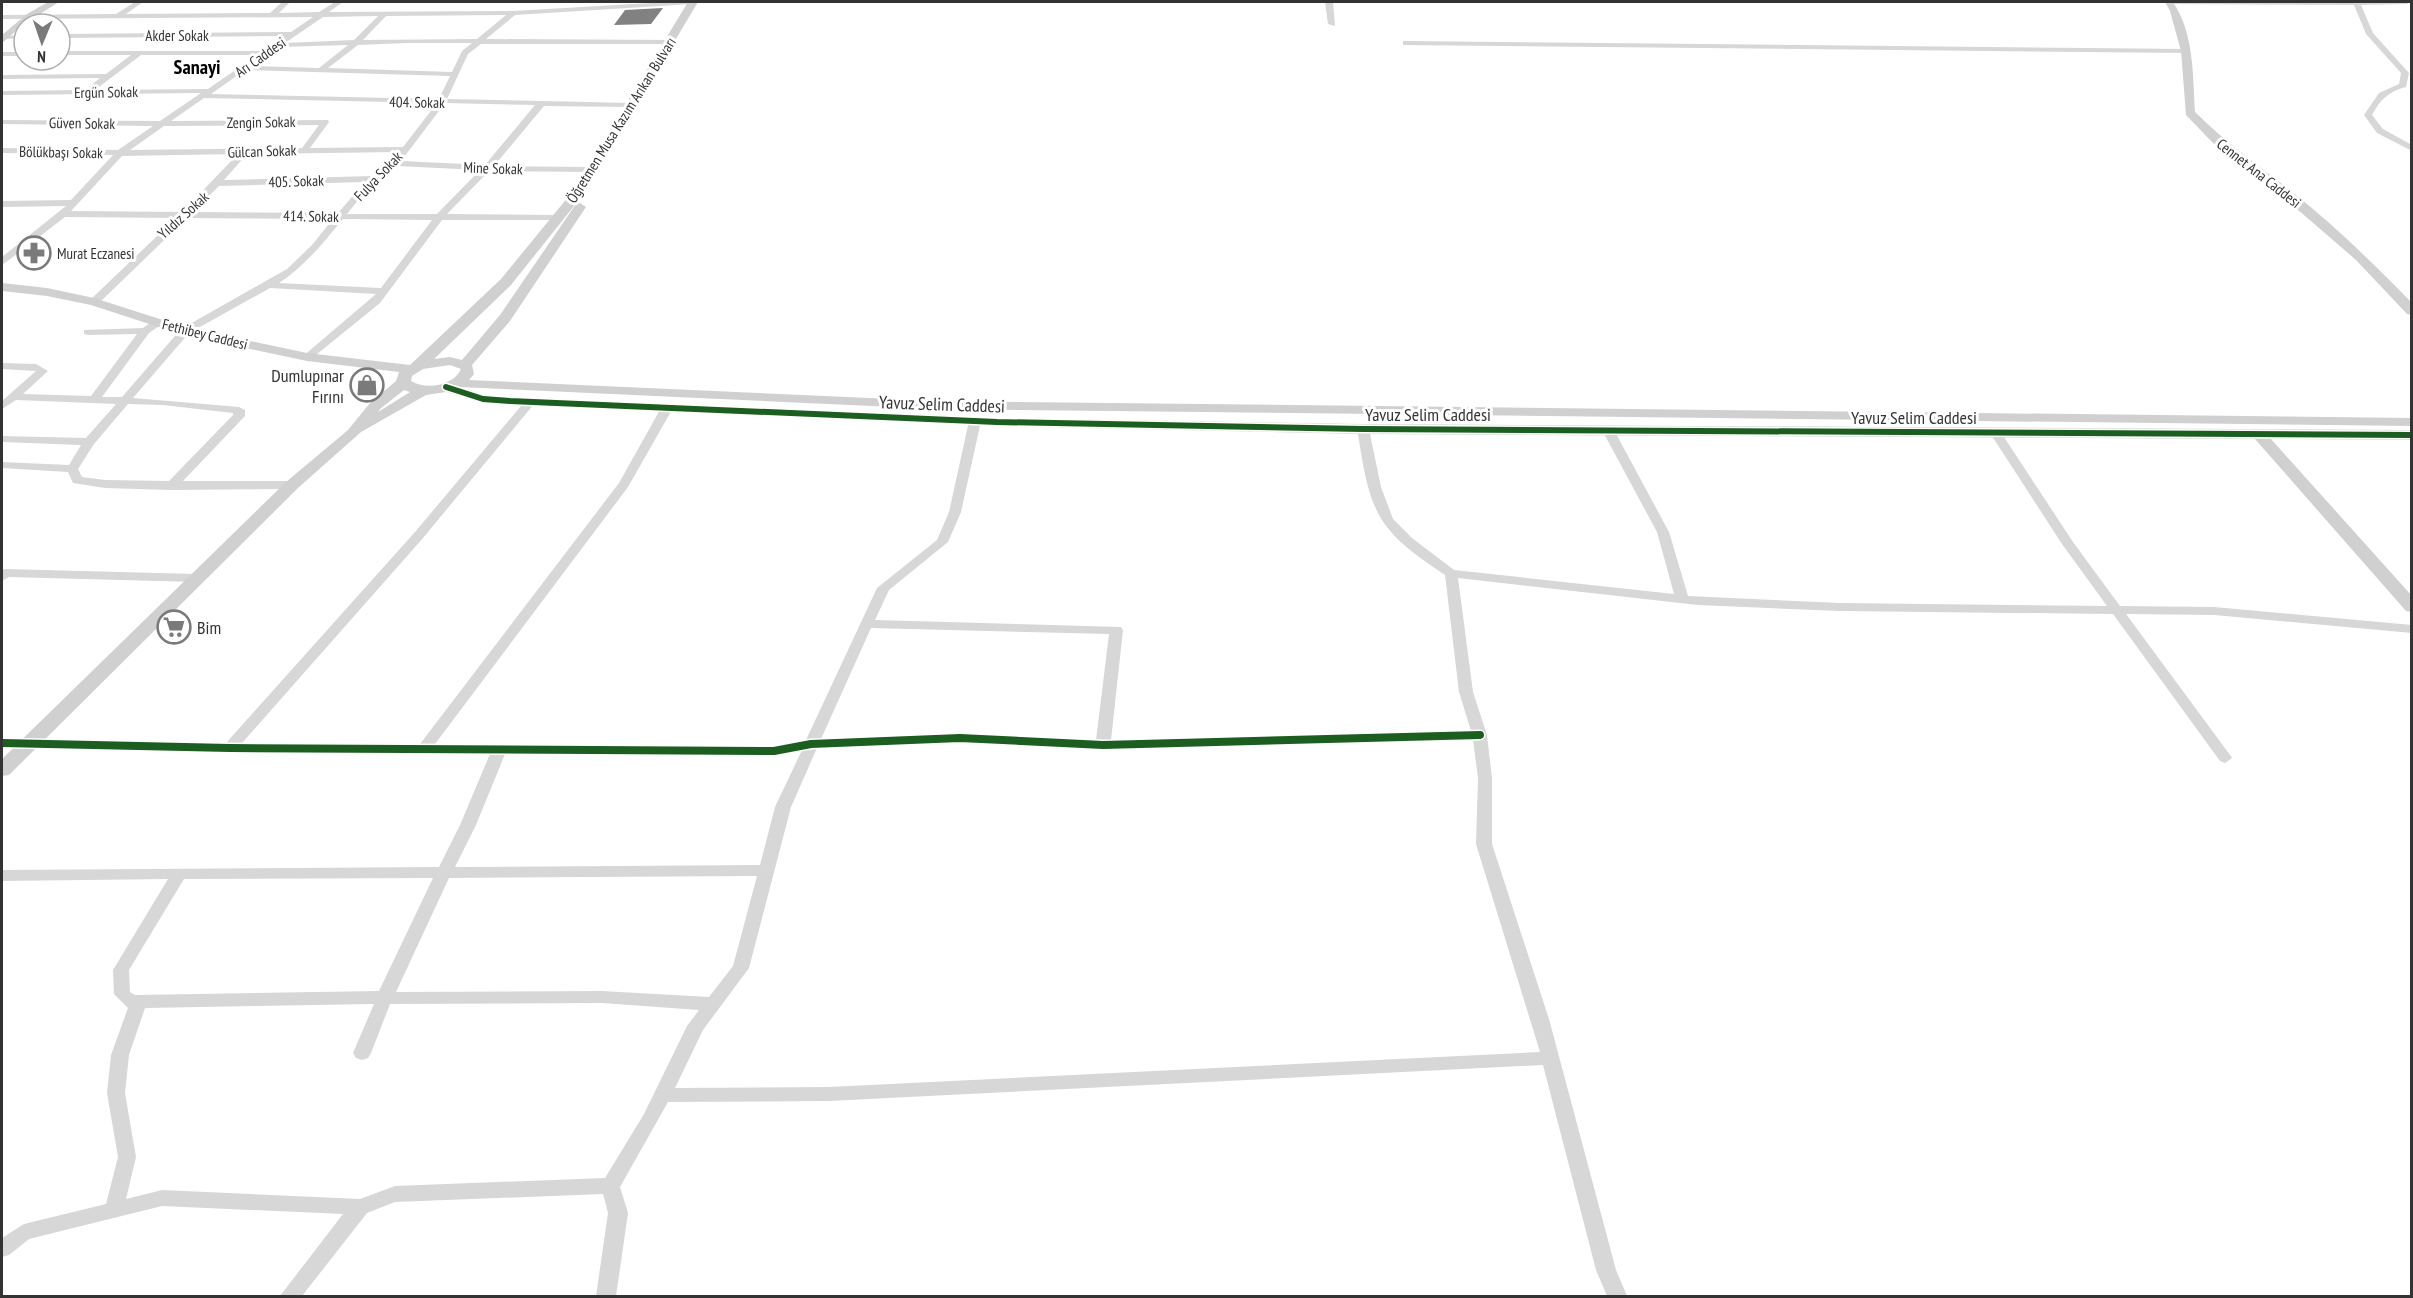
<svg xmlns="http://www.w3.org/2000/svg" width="2413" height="1298" viewBox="0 0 2413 1298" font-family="'PT Sans Narrow',sans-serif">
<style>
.building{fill:#818181}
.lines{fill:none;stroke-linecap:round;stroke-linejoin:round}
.street{fill:#d7d7d7;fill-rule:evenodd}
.secondary{fill:#d0d0d0;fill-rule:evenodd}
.cycleway-far1-casing{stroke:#fff;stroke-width:9}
.cycleway-casing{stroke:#fff;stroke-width:11}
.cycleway-far1{stroke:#1b5e20;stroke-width:6}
.cycleway{stroke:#1b5e20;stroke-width:8}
.labels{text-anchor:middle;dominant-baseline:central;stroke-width:6;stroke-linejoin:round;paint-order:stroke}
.far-street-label{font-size:15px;fill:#333;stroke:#fff}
.far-poi-label{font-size:15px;fill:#333;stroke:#fff;text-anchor:start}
.poi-label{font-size:18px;fill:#333;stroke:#fff;text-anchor:end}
.street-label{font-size:18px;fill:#333;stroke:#fff}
.far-district-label{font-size:20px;font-weight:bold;fill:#000;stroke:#fff}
</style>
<rect width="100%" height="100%" fill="#fff"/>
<polygon class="building" points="663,8 651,24 614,25 625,10"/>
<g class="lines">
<g class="street">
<path d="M135,2H143L126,14L270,13L282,2H290L279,13L319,12L335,2H343L329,12L513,11L667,2H697L693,4L515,15L486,39L672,40L673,42L669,44H481L468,54L447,99L631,103L635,105L631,107L544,106L494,166L592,167L595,168V172L489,171L447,214L558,215L561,216V220H442L380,303L311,359H303L302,357L376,294L270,288L189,333L133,398L239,407L245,410V416L183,481H292L298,485L292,489L171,490L105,488L73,483L68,472L2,468V462L69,465L81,445L2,442V436L86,438L116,404L16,400L2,409V401L36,371L2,369V363L36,364L48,371L23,394L91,396L137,334L88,335L84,334V330L143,328L154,320H162V324L149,333L102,397H122L181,329L287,269L312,245L333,219L187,218L98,304L94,305L89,302L90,300L176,218L65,217L5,263L2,264V257L66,206L2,207V201L71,200L113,155L2,153V148L118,150L153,126L2,124V120L160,121L201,93L2,95V91L85,90L100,78L2,79V75L106,74L131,55H60V51H263L284,36L60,38V34L291,32L313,17L2,19V15L116,14ZM506,15L477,39L363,40L386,16ZM378,16L354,40L285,43L323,17ZM407,43H472L462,51L452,72L328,68L358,45ZM348,45L319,68L251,66L279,47ZM141,55H257L208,89L95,90ZM245,70L450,76L439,99L211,94ZM204,98L437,103L403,147L310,148L329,122L328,120L171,121ZM445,103L535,105L485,165L401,161ZM319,125L302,148L130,150L164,126ZM399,152L392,161L372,176L224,180L247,154ZM238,154L182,212L71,211L122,156ZM397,166L480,170L437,214H347L367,189ZM365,182L338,213L193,212L219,186ZM343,219L432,220L381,288L279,283C305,266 323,243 343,219ZM128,404L163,405L233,413V415L169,481L105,480L82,477L78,469L94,444Z"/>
<polygon points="1325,2 1333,2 1335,26 1328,24"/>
<path d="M2165,2H2410L2407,4L2361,5L2373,33L2409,73L2406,87C2389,91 2380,100 2372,115L2383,129L2412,145V151L2377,133L2364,115L2379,93L2399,84L2401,73L2366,34L2354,5L2169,4Z"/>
<polygon points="24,34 24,38 6,39 2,37"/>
<polygon points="1406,41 2186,49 2190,51 2186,53 1403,45 1403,41"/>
<rect x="2" y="52" width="22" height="4"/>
<path d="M530,399L534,400V404L423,538L242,743L420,744L619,483L661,408L667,405L673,408L628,487L435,744L774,746L806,740L877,588L937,540L949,512L969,421L975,418L981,421L961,512L948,542L889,590L875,620L1121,627L1123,630L1111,740L1471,731L1459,692L1445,575C1425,561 1402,547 1387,527C1366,501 1363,461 1357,429L1363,426L1369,429L1381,487L1393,519L1412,538L1454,570L1674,594L1657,532L1602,430L1608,427L1614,430L1669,532L1688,596L1840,603L2107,606L2062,544L1990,433L1996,430L2000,431L2073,542L2120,606L2214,607L2412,625V633L2214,615L2126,614L2230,755L2232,758L2225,763L2220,761L2113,614L1840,611L1698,605L1458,578L1473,692L1487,735L1492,778V844L1549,1019L1616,1270L1627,1296H1607L1596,1270L1543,1065L829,1101L668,1102L620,1187L628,1213L616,1296H596L608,1213L603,1194L395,1202L367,1213L302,1296H280L343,1214L162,1206L29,1239L9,1255L2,1257V1238L24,1224L106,1204L118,1157L107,1093L111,1055L128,1008L114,994L113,970L168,879L2,881V870L439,867L460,825L490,754L230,753L2,748V738L226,743L415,532L526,400ZM871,628L1109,634L1096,740L960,733L821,739ZM1473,740L1478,778L1476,844L1540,1052L829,1087L675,1088L703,1030L749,968L791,807L817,748L960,743L1103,750ZM802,750L775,807L760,865L455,867L476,825L505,754L774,756ZM757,876L733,966L709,997L602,991L396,992L449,878ZM433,878L379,991L135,995L130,992L129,970L184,879ZM602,1003L699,1010L687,1026L644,1114L605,1178L395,1186L360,1199L162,1190L126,1199L136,1157L125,1093L129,1055L145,1008L374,1004L353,1053L356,1058L362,1060L368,1058L371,1053L390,1004Z"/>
<polygon points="5,569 196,574 202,578 196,582 9,577 2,581 2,570"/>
</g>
<g class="secondary">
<polygon points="48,2 59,2 24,24 2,43 2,35 27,14"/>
<path d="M688,2H698L582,196L511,285L434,359L450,357L462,360L500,315L576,204L580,203L586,207L510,321L472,365L474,374L469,380L937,401L2412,418V426L937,409L460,387L485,395L510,397L997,418L1363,424L2412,430V440L2271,439L2412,596V612L2406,611L2255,439L1363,434L997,426L510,405L483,403L446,392L426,395L361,432L298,488L9,775L2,776V759L286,482L348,430L370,403L396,381L399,372L307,361L180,334L91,305L47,296L2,291V283L47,288L94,298L188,328L307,353L410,365L501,279L573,191ZM450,365L461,369C454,386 425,390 411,381L412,376L423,369ZM404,390L410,392L378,412L380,409Z"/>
<path d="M2165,2H2173C2194,33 2193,76 2195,112C2225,142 2258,165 2291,191C2334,225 2373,263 2412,303V315L2407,314L2356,260L2282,196L2212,142L2186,115L2181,51L2170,11Z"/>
</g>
<defs>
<polyline id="cycleway-far1" points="446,387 483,399 510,401 997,422 1363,429 2412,435"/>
<polyline id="cycleway" points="2,743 230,748 774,751 811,744 960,738 1103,745 1480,735"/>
</defs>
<use href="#cycleway-far1" class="cycleway-far1-casing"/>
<use href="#cycleway" class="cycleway-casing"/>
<use href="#cycleway-far1" class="cycleway-far1"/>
<use href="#cycleway" class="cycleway"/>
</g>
<defs>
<symbol id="pharmacy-ring" viewBox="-11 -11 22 22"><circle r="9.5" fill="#fff" stroke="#7a7a7a" stroke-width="1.5"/><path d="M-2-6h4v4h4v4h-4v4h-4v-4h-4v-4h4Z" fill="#7a7a7a"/></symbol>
<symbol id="shop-ring" viewBox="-11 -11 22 22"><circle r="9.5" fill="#fff" stroke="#7a7a7a" stroke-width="1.5"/><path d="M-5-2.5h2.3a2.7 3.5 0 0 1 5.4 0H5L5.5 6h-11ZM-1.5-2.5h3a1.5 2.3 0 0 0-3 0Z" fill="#7a7a7a"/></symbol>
<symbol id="supermarket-ring" viewBox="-11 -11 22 22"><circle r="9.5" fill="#fff" stroke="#7a7a7a" stroke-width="1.5"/><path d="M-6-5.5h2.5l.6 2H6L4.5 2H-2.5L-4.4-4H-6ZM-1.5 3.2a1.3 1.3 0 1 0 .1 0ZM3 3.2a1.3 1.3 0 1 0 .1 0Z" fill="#7a7a7a"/></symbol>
</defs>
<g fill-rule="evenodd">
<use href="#pharmacy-ring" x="15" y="234" width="38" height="38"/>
<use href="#shop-ring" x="348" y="366" width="38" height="38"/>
<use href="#supermarket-ring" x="155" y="608" width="38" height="38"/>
</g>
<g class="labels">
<g class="far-street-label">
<text x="177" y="35">Akder Sokak</text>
<text transform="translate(260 57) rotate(-35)">Arı Caddesi</text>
<text transform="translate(106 92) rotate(-1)">Ergün Sokak</text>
<text transform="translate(417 102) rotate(1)">404. Sokak</text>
<text transform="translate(621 120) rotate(-58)">Öğretmen Musa Kazım Arıkan Bulvarı</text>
<text transform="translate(261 122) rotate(-1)">Zengin Sokak</text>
<text transform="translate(82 123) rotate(1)">Güven Sokak</text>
<text transform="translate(262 151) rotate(-2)">Gülcan Sokak</text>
<text transform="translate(61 152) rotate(1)">Bölükbaşı Sokak</text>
<text transform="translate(493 168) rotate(2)">Mine Sokak</text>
<text transform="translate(2259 173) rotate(38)">Cennet Ana Caddesi</text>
<text transform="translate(378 176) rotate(-46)">Fulya Sokak</text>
<text transform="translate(296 181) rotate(-2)">405. Sokak</text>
<text transform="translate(183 215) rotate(-42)">Yıldız Sokak</text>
<text transform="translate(311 216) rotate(1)">414. Sokak</text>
<text transform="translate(205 334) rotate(14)">Fethibey Caddesi</text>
</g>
<g class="far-poi-label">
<text x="57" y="253">Murat Eczanesi</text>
</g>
<g class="poi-label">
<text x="344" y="375">Dumlupınar<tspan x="344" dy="21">Fırını</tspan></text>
<text x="197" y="627" text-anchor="start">Bim</text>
</g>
<g class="street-label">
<text transform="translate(942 404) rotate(2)">Yavuz Selim Caddesi</text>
<text x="1428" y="414">Yavuz Selim Caddesi</text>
<text x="1914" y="417">Yavuz Selim Caddesi</text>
</g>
<g class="far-district-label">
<text x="197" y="67">Sanayi</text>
</g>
</g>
<rect width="2413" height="1298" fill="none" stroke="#333333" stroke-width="6"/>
<g transform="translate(42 42) rotate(182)"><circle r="28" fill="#ffffff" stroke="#adadad" stroke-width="1.5"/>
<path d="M0-4.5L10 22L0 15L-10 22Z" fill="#7a7a7a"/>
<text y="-9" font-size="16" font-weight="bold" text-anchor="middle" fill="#333333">N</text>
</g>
</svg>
